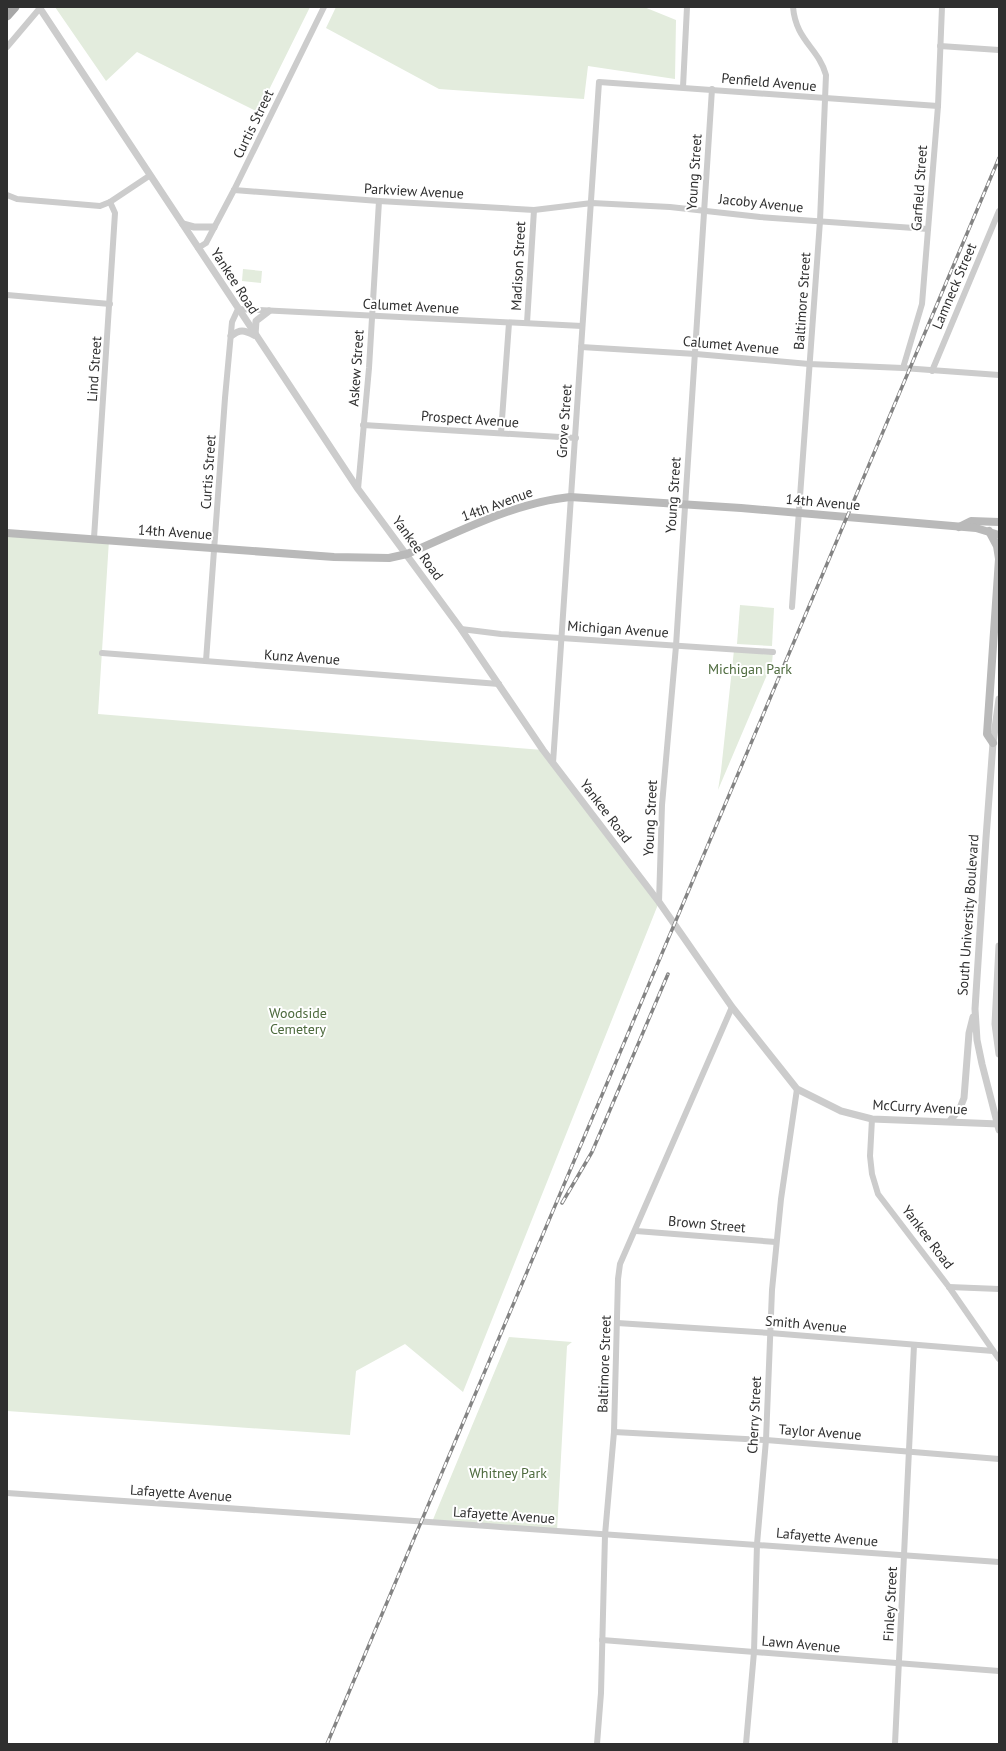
<svg xmlns="http://www.w3.org/2000/svg" width="1006" height="1751" viewBox="0 0 1006 1751" font-family="'PT Sans',sans-serif">
<style>
.green{fill:#e3ecdd}
.lines{fill:none;stroke-linecap:round;stroke-linejoin:round}
.minor{stroke:#ccc;stroke-width:6}
.tertiary{stroke:#ccc;stroke-width:7}
.secondary{stroke:#b9b9b9;stroke-width:8}
.primary{stroke:#a7a7a7;stroke-width:9}
.rail-casing{stroke:#848484;stroke-width:3.5}
.rail{stroke:#fff;stroke-width:2;stroke-dasharray:6;stroke-linecap:butt}
.labels{text-anchor:middle;dominant-baseline:central;stroke-width:4;stroke-linejoin:round;paint-order:stroke}
.street-label{font-size:14px;fill:#2f2f2f;stroke:#fff}
.park-label{font-size:14px;fill:#4d6a3d;stroke:#fff}
</style>
<rect width="100%" height="100%" fill="#fff"/>
<g class="green">
<polygon points="55,7 310,7 258,112 137,52 106,81"/>
<polygon points="336,7 644,7 676,20 675,79 588,66 584,99 439,89 326,28"/>
<polygon points="243,269 262,271 261,283 242,281"/>
<polygon points="7,533 109,540 98,714 543,750 659,902 463,1392 405,1344 356,1371 350,1435 7,1411"/>
<polygon points="740,605 774,608 772,646 737,644"/>
<polygon points="734,650 773,652 772,663 718,790 721,771"/>
<polygon points="509,1337 572,1342 567,1346 557,1531 432,1522"/>
</g>
<g class="lines">
<g class="minor">
<polyline points="940,46 999,50"/>
<polyline points="7,47 40,8"/>
<polyline points="683,87 687,7"/>
<polyline points="234,190 379,201 534,210 592,203 670,207 760,217 928,229"/>
<polyline points="7,195 17,199 100,206 110,202 149,176"/>
<polyline points="198,248 206,243 234,190 324,7"/>
<polyline points="7,295 110,304"/>
<polyline points="527,323 534,210"/>
<polyline points="581,347 696,354 809,364 903,368 999,375"/>
<polyline points="903,368 922,304 938,106 942,7"/>
<polyline points="932,371 999,211"/>
<polyline points="363,425 576,438"/>
<polyline points="501,433 509,323"/>
<polyline points="358,489 369,368 379,201"/>
<polyline points="94,538 115,213 110,202"/>
<path d="M792,607L820,221L826,75C818,47 796,41 793,7"/>
<polyline points="461,629 501,634 773,652"/>
<polyline points="102,653 499,684"/>
<polyline points="206,661 225,398 232,322 238,309 582,326"/>
<polyline points="553,763 599,82 938,106"/>
<polyline points="659,902 662,805 676,646 712,89"/>
<polyline points="872,1119 870,1156 872,1174 878,1194 949,1287 999,1359"/>
<polyline points="636,1231 776,1242"/>
<polyline points="949,1287 999,1289"/>
<polyline points="617,1323 770,1333 993,1351"/>
<polyline points="614,1432 766,1440 999,1459"/>
<path d="M7,1493C338,1516 668,1538 999,1562"/>
<polyline points="602,1640 999,1671"/>
<polyline points="597,1744 601,1693 605,1535 614,1432 618,1279 620,1264 732,1007"/>
<polyline points="746,1744 754,1652 757,1544 766,1440 772,1290 781,1199 797,1089"/>
<polyline points="895,1744 914,1345"/>
</g>
<g class="tertiary">
<polyline points="39,7 358,489 461,629 543,750 659,902 732,1007 797,1089 841,1111 872,1119 999,1124"/>
<polyline points="183,224 194,227 214,227"/>
<polyline points="255,335 256,321 269,311"/>
<path d="M231,336C240,329 244,330 254,335"/>
<polyline points="999,699 993,743 986,838 975,1009 977,1040 982,1064 999,1130"/>
<polyline points="999,946 995,1024 999,1054"/>
<polyline points="950,1121 960,1108 964,1098 969,1033 973,1017"/>
</g>
<g class="secondary">
<polyline points="959,527 971,521 999,522"/>
<polyline points="989,531 997,546 999,559 987,734 993,743"/>
<path d="M7,533L334,557L389,558L407,554C459,532 513,503 570,497L741,508L976,528L999,535"/>
</g>
<polyline class="primary" points="7,16 15,7"/>
<defs>
<g id="rail">
<polyline points="562,1203 592,1152 668,974"/>
<polyline points="327,1744 999,158"/>
</g>
</defs>
<use href="#rail" class="rail-casing"/>
<use href="#rail" class="rail"/>
</g>
<g class="labels">
<g class="street-label">
<text transform="translate(769 82) rotate(5)">Penfield Avenue</text>
<text transform="translate(253 124) rotate(-64)">Curtis Street</text>
<text transform="translate(694 172) rotate(-86)">Young Street</text>
<text transform="translate(919 188) rotate(-86)">Garfield Street</text>
<text transform="translate(414 191) rotate(3)">Parkview Avenue</text>
<text transform="translate(761 203) rotate(6)">Jacoby Avenue</text>
<text transform="translate(518 266) rotate(-87)">Madison Street</text>
<text transform="translate(235 281) rotate(57)">Yankee Road</text>
<text transform="translate(954 286) rotate(-67)">Lamneck Street</text>
<text transform="translate(802 301) rotate(-86)">Baltimore Street</text>
<text transform="translate(411 306) rotate(3)">Calumet Avenue</text>
<text transform="translate(731 345) rotate(5)">Calumet Avenue</text>
<text transform="translate(356 368) rotate(-86)">Askew Street</text>
<text transform="translate(94 369) rotate(-86)">Lind Street</text>
<text transform="translate(470 419) rotate(4)">Prospect Avenue</text>
<text transform="translate(564 421) rotate(-86)">Grove Street</text>
<text transform="translate(208 472) rotate(-86)">Curtis Street</text>
<text transform="translate(673 495) rotate(-86)">Young Street</text>
<text transform="translate(823 502) rotate(5)">14th Avenue</text>
<text transform="translate(497 504) rotate(-20)">14th Avenue</text>
<text transform="translate(175 532) rotate(4)">14th Avenue</text>
<text transform="translate(418 548) rotate(54)">Yankee Road</text>
<text transform="translate(618 629) rotate(4)">Michigan Avenue</text>
<text transform="translate(302 657) rotate(4)">Kunz Avenue</text>
<text transform="translate(606 811) rotate(53)">Yankee Road</text>
<text transform="translate(650 818) rotate(-87)">Young Street</text>
<text transform="translate(968 915) rotate(-86)">South University Boulevard</text>
<text transform="translate(920 1107) rotate(3)">McCurry Avenue</text>
<text transform="translate(707 1224) rotate(5)">Brown Street</text>
<text transform="translate(928 1237) rotate(53)">Yankee Road</text>
<text transform="translate(806 1324) rotate(5)">Smith Avenue</text>
<text transform="translate(604 1364) rotate(-88)">Baltimore Street</text>
<text transform="translate(754 1415) rotate(-87)">Cherry Street</text>
<text transform="translate(820 1432) rotate(4)">Taylor Avenue</text>
<text transform="translate(181 1493) rotate(4)">Lafayette Avenue</text>
<text transform="translate(504 1515) rotate(4)">Lafayette Avenue</text>
<text transform="translate(827 1537) rotate(5)">Lafayette Avenue</text>
<text transform="translate(890 1604) rotate(-87)">Finley Street</text>
<text transform="translate(801 1644) rotate(5)">Lawn Avenue</text>
</g>
<g class="park-label">
<text x="750" y="669">Michigan Park</text>
<text x="298" y="1013">Woodside<tspan x="298" dy="16">Cemetery</tspan></text>
<text x="508" y="1473">Whitney Park</text>
</g>
</g>
<rect width="1006" height="1751" fill="none" stroke="#2f2f2f" stroke-width="16"/>
</svg>
